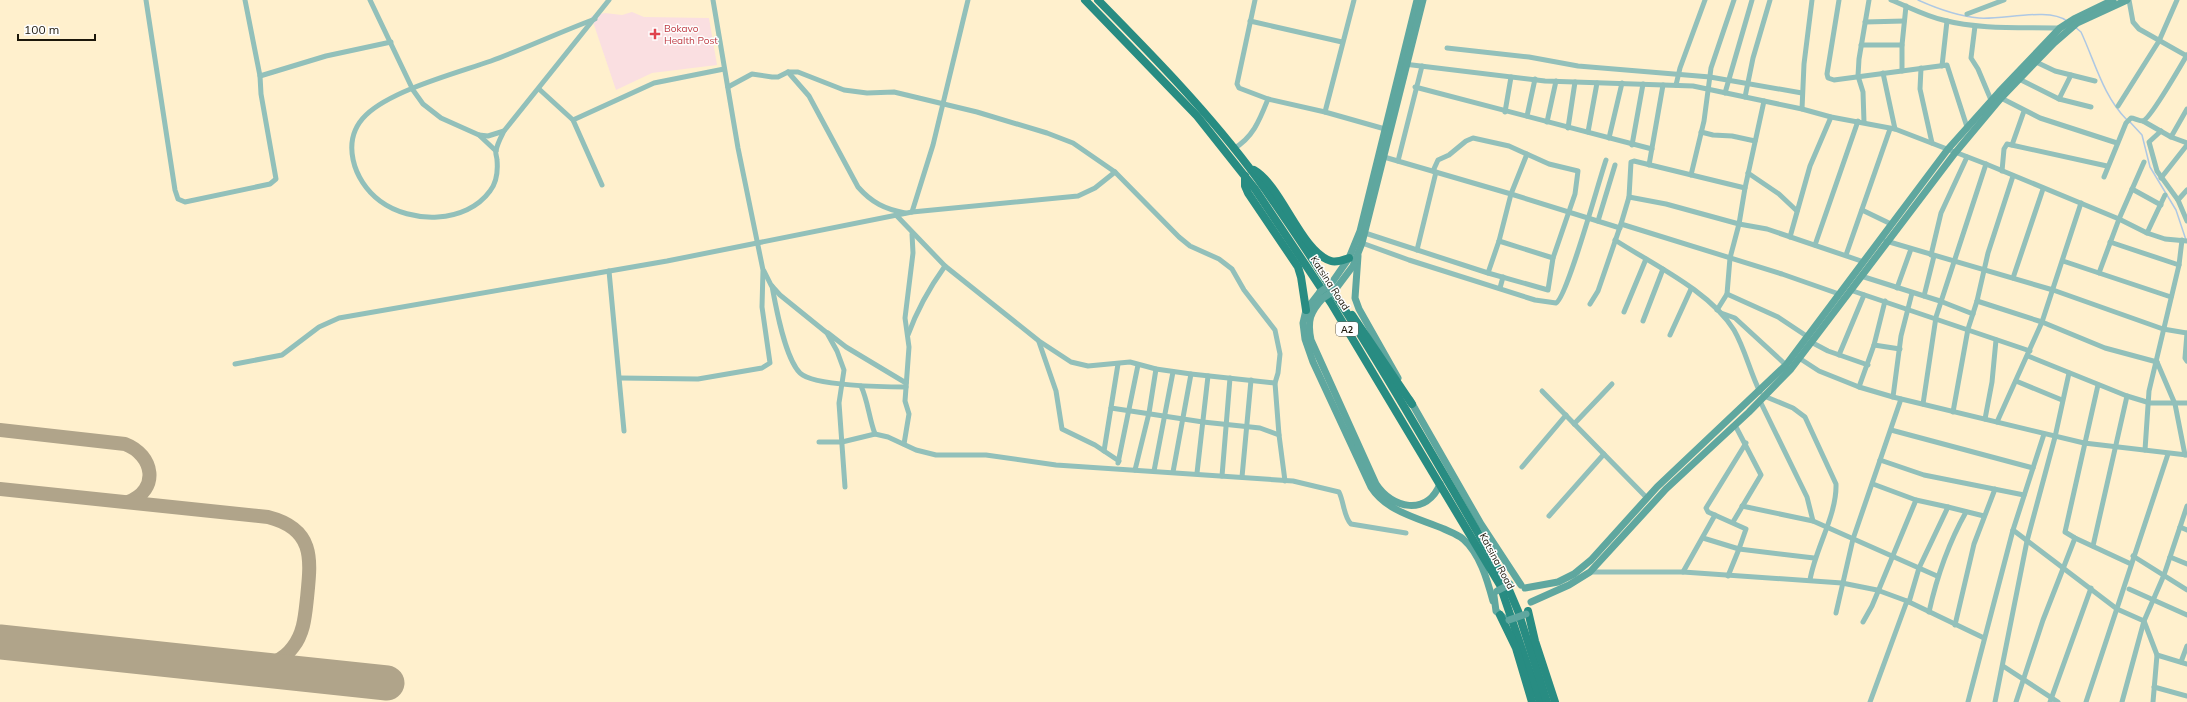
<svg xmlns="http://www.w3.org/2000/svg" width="2187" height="702" viewBox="0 0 2187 702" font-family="Mulish,sans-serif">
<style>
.medical{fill:#fadfe1}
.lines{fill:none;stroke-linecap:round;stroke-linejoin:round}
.stream{stroke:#aec8e4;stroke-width:1.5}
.taxiway{stroke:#b0a48a;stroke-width:14}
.runway{stroke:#b0a48a;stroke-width:35}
.minor{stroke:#92c0ba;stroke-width:5}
.secondary{stroke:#5fa79f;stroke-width:7}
.trunk{stroke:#288c82;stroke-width:8}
.secondary-bridge{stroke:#5fa79f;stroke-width:7}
.health-dot{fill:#e0444e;stroke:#fefefe;stroke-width:1.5}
.labels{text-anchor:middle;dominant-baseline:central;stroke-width:3;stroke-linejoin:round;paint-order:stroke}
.shield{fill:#fefefe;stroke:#605c53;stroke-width:1}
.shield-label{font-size:9px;font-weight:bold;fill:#1c170a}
.health-label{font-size:10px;fill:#be3a42;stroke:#fefefe;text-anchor:start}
.street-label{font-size:10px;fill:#1c170a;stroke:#fefefe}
</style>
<rect width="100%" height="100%" fill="#fff0cd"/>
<polygon class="medical" points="632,12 644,17 709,18 717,65 652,73 616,90 591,16 605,13 622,15"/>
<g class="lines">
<g class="stream">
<path d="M1918,0C1938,9 1957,16 1979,18C2003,20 2049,7 2067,21"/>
<path d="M2075,27L2081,32C2095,62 2103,96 2127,120"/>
<polyline points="2130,122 2142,135 2150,167 2176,210 2186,240"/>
</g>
<g class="taxiway">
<path d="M0,430L125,444C154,455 160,490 128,502"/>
<path d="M0,489L268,517C315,529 311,559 307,598C305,616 304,633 293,647C283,661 267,666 251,669"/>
</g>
<polyline class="runway" points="0,642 387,683"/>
<g class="minor">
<polyline points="146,0 175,190 178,199 185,202 270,184 276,179 261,94 260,76 245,0"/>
<polyline points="370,0 413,90 423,104 441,118 479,135 496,151"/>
<polyline points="1255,0 1237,84 1239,88 1268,99 1325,112 1385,129"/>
<polyline points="1839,0 1827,74 1828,78 1834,80 1947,65 1967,127"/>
<path d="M1891,0C1909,7 1925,16 1943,20C1981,30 2021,27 2060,28"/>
<polyline points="2129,0 2133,22 2139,29 2187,56"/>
<polyline points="1967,14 2004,0"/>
<polyline points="1250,21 1342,42"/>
<polyline points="1865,22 1904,21"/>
<polyline points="1975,26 1971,58 1978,69 1991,100"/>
<polyline points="1861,45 1902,45"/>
<polyline points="1447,48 1529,57 1578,66 1710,77 1802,93"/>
<polyline points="2036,62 2055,71 2095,81"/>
<polyline points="1404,64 1545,81 1693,86 1802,109 1831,117 1895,129 1986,164 2119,219 2147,233 2165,239 2187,241"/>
<polyline points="1942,66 1947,21"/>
<polyline points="1921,68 1920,89 1932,143"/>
<polyline points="1902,71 1902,45 1906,6"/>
<path d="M788,72L809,96L858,187C872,203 885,209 905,213"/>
<polyline points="1883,73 1895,129"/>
<polyline points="260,76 326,56 391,42"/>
<polyline points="2019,79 2059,99 2091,107"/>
<polyline points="1676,85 1680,68 1705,0"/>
<polyline points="728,87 752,74 772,77 778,77 788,72 798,72 844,90 867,93 894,92 977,112 1047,133 1073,143 1115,172 1179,237 1190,246 1219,259 1232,269 1244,290 1275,330 1280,354 1278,373 1275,383 1279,435 1285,481"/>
<polyline points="1415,87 1652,149"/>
<polyline points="539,89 573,120 602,185"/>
<polyline points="1725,93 1752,0"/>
<polyline points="1745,97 1753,58 1770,0"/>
<polyline points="2001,98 2040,118 2117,143"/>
<polyline points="2059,99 2071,75"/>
<polyline points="2118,106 2159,41 2177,0"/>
<polyline points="1802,109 1804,64 1812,0"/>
<polyline points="1325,112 1354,0"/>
<polyline points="1505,112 1511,77"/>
<polyline points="1527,116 1535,79"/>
<polyline points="573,120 654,83 724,69"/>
<polyline points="2143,121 2171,137 2187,143"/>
<polyline points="1547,122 1556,81"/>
<polyline points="1864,122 1863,92 1858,76 1859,59 1869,0"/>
<polyline points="1568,128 1575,82"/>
<path d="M504,131C501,137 497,144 496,151C495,153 497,157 497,160C498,171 497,182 490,191C466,224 411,224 380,201C353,181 340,140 366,115C392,90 457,73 491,61C526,48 560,32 595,19"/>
<polyline points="2161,131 2149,142 2157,171 2178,200 2187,221"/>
<polyline points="1588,132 1597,83"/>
<polyline points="1701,132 1713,135 1732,136 1755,141"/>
<polyline points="479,135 488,136 504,131 609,0"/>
<polyline points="2171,137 2187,109"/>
<polyline points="1609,138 1622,83"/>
<polyline points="1632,145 1643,84"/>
<polyline points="2012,145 2024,111"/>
<path d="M1233,149C1253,138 1260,119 1268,99"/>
<polyline points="1384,157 1511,194 1620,228"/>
<polyline points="1398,161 1422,66"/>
<polyline points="1649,165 1663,85"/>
<polyline points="2002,171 2004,149 2007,144 2107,166"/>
<polyline points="1748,173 1779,194 1797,211"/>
<polyline points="1691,175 1704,121 1711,68 1734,0"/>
<path d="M2104,177L2126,123L2131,118C2134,118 2139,121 2143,121C2151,118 2181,65 2187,55"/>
<polyline points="2161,178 2187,145"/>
<polyline points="2132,189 2161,205"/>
<polyline points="1629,197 1666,204 1739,224 1767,229 1864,262"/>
<polyline points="2178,200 2187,190"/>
<polyline points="1862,210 1891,224"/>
<polyline points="912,212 933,145 968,0"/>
<polyline points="896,215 945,266 1039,341 1071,362 1088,366 1130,362 1156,369 1191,374 1275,383"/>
<polyline points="1598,221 1615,165"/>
<polyline points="1621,224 1782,274 1839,294"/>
<polyline points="1365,233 1488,273 1548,290 1553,258 1575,194 1578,171 1549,164 1509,146 1473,138 1466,141 1449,155 1438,160 1433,171"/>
<polyline points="2147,233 2165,195"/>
<polyline points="1790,237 1810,166 1831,117"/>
<path d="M1615,240C1652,264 1710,291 1734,330C1745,349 1750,372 1760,392"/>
<polyline points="1499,241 1553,258"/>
<polyline points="1886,241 2053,290 2163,329 2187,333"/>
<polyline points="2110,242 2179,265"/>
<path d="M1362,243L1409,260L1535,300L1556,303C1567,298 1599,180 1606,160"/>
<polyline points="1815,245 1858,121"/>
<polyline points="1417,250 1436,172"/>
<polyline points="1846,255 1890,129"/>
<polyline points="1931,255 1941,213 1967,157"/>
<polyline points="2063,261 2171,297"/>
<polyline points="609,271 624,431"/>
<polyline points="764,271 771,285 780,295 827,333 837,351 844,370 839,403 845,487"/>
<polyline points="1488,273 1499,241 1511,194 1527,154"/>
<polyline points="2099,273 2119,219 2144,162"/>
<polyline points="1861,276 1940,301 1973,314"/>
<polyline points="2013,278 2043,189"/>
<path d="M772,286C776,308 785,358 800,373C813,386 886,387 906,387"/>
<polyline points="1500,288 1503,277"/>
<polyline points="1897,288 1911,249"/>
<polyline points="1850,290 2030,351"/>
<polyline points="1727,294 1778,317 1808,337"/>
<polyline points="1924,296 1934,256"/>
<polyline points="1977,301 2042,322 2105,348 2157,362"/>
<polyline points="1590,304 1598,291 1621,224 1629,197 1631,162 1634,161 1745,188"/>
<polyline points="1717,310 1727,294 1730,258 1739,224 1745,188 1764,101"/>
<polyline points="1624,312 1646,259"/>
<polyline points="1721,313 1735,318 1786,365"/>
<polyline points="1643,321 1663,269"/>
<polyline points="828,333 846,347 906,383"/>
<polyline points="2187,333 2185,358 2187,361"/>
<path d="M908,335C917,310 930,287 945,266"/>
<polyline points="1670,335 1691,289"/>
<polyline points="1039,342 1056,391 1062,429 1095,445 1119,461"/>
<polyline points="1811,342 1828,351 1868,365"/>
<polyline points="1874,345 1900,349"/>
<polyline points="1839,355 1864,295"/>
<polyline points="2028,356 2127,396 2150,403 2187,403"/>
<polyline points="1799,358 1819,371 1859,387 1893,397 2084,443 2187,455"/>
<polyline points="2157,362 2175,404 2185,455"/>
<polyline points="235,364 282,355 319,327 339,318 667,261 912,212 1078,196 1095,188 1115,172"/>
<polyline points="620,378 698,379 762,368 770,363 762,307 763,270 738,148 713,0"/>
<polyline points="2016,381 2062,400"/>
<polyline points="2098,385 2065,532 2075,538 2131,564"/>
<path d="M861,386C868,401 869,418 875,434"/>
<polyline points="1859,387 1874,345 1885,301"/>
<polyline points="1542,391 1646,497"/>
<path d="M1764,396L1793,408L1805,417L1836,484C1837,515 1815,549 1810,580"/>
<polyline points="1893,397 1901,336 1912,293"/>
<polyline points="1760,401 1807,497 1813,521"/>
<polyline points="1923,404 1936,317 1986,164"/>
<polyline points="1111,408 1203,422 1260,428 1279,435"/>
<polyline points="1953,412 1968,329 1977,301 1988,253 2013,176"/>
<polyline points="1985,419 1992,382 1996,340"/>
<polyline points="1997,422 2042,322 2081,203"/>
<polyline points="1574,424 1612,384"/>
<polyline points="1891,430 2033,468"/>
<path d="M819,442H842L875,434L888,437L916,450L936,455H986L1056,465L1293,481L1339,492C1344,502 1344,518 1351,524L1406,533"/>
<polyline points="904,444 909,414 905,401 909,347 905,318 913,253 912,234"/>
<polyline points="2145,450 2149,391 2179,265 2182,240"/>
<polyline points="1104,451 1118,364"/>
<polyline points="1880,460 1924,475 2024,495"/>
<polyline points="1118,463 1138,365"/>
<polyline points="1522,467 1566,415"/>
<polyline points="1135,470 1149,413 1156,369"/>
<polyline points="1154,471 1173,372"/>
<polyline points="1173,472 1191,374"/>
<polyline points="1197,473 1208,376"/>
<polyline points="1222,476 1230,378"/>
<polyline points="1242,477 1251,380"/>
<polyline points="1873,484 1916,500 1948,507"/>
<polyline points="1742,506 1813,521 1937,576"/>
<polyline points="1549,516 1604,454"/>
<polyline points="1733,522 1761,475 1735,425"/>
<polyline points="2180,527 2187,530"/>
<polyline points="2013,530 2117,609 2144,621 2157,655 2153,702"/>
<polyline points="1703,538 1739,549 1746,529 1708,512 1706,508 1746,443"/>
<polyline points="2093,546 2127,396"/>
<polyline points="2133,556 2187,590"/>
<polyline points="2170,557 2187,564"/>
<polyline points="1590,572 1683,572 1842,583 1877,590 1907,601 1984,638"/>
<polyline points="1683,572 1715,515"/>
<polyline points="1728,576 1739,549 1814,558"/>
<polyline points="2129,589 2187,615"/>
<polyline points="1909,602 1919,568 1948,507 1984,516"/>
<path d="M1929,612C1937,576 1948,544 1966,512"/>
<polyline points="1836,613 1853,539 1901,399"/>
<polyline points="1863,622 1872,606 1916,500"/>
<polyline points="1955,625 1974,544 1995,489"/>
<polyline points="2157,655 2187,664"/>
<polyline points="2181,662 2187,646"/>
<polyline points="2003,666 2058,702"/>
<polyline points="2154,687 2187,696"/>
<polyline points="1870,702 1907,601"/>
<polyline points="1968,702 2013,530 2044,434"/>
<polyline points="1995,702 2027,541 2055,437 2069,373"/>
<polyline points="2016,702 2043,620 2075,538"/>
<polyline points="2050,702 2091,588"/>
<polyline points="2086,702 2168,454"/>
<polyline points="2122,702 2144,621 2164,575 2187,506"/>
</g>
<g class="secondary">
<polyline points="1358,256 1355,298 1359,309 1398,378"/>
<polyline points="1331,284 1349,258 1360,231 1417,0"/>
<polyline points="1335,290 1353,266 1362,243 1423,0"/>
<path d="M1320,292L1306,310L1303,323L1305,339L1313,362L1371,487C1387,512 1418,518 1444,529C1450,532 1457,534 1463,539C1480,554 1487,579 1493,601"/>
<path d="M1323,298C1310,312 1307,321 1311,340L1376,484C1392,509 1427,516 1440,484"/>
<polyline points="1410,400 1481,524 1521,585"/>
<polyline points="1525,588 1558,582 1574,574 1591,560 1657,487 1786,365 1948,149 1999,92 2060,28 2074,19 2113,0"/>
<polyline points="1494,596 1496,611 1504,618"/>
<polyline points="1531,602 1569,585 1590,572 1666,489 1749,412 1791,369 1955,153 2001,98 2054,43 2077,23 2127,0"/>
</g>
<g class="trunk">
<polyline points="1085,0 1197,116 1255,189 1331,303 1500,585 1540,702"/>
<path d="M1098,0C1154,57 1210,114 1257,178C1348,306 1426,443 1504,578L1518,611L1547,702"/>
<path d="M1254,170C1282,186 1301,252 1331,261C1337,263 1343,260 1349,258"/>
<polyline points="1245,176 1245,186 1248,193 1298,267 1301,277 1306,310"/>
<polyline points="1352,315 1412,404"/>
<polyline points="1528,611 1535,641 1555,702"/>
<polyline points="1500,615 1516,648 1532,702"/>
</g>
<g class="secondary-bridge">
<polyline points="1320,292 1331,284"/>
<polyline points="1323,298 1335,290"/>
<polyline points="1497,591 1510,584"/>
<polyline points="1509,620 1526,614"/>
</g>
</g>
<path class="health-dot" d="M653 28h4v4h4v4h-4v4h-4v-4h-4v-4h4z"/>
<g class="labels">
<rect class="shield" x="1336" y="322" width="22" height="14" rx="3"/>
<g class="shield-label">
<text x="1347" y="329">A2</text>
</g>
<g class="health-label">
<text x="664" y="28">Bokavo<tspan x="664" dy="12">Health Post</tspan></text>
</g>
<g class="street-label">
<text transform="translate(1330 283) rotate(57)">Katsina Road</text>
<text transform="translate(1497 561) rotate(62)">Katsina Road</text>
</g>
</g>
<path d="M18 34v6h77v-6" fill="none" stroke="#1c170a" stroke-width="2"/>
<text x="24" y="34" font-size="12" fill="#1c170a" stroke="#fefefe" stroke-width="3" paint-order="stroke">100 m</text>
</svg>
